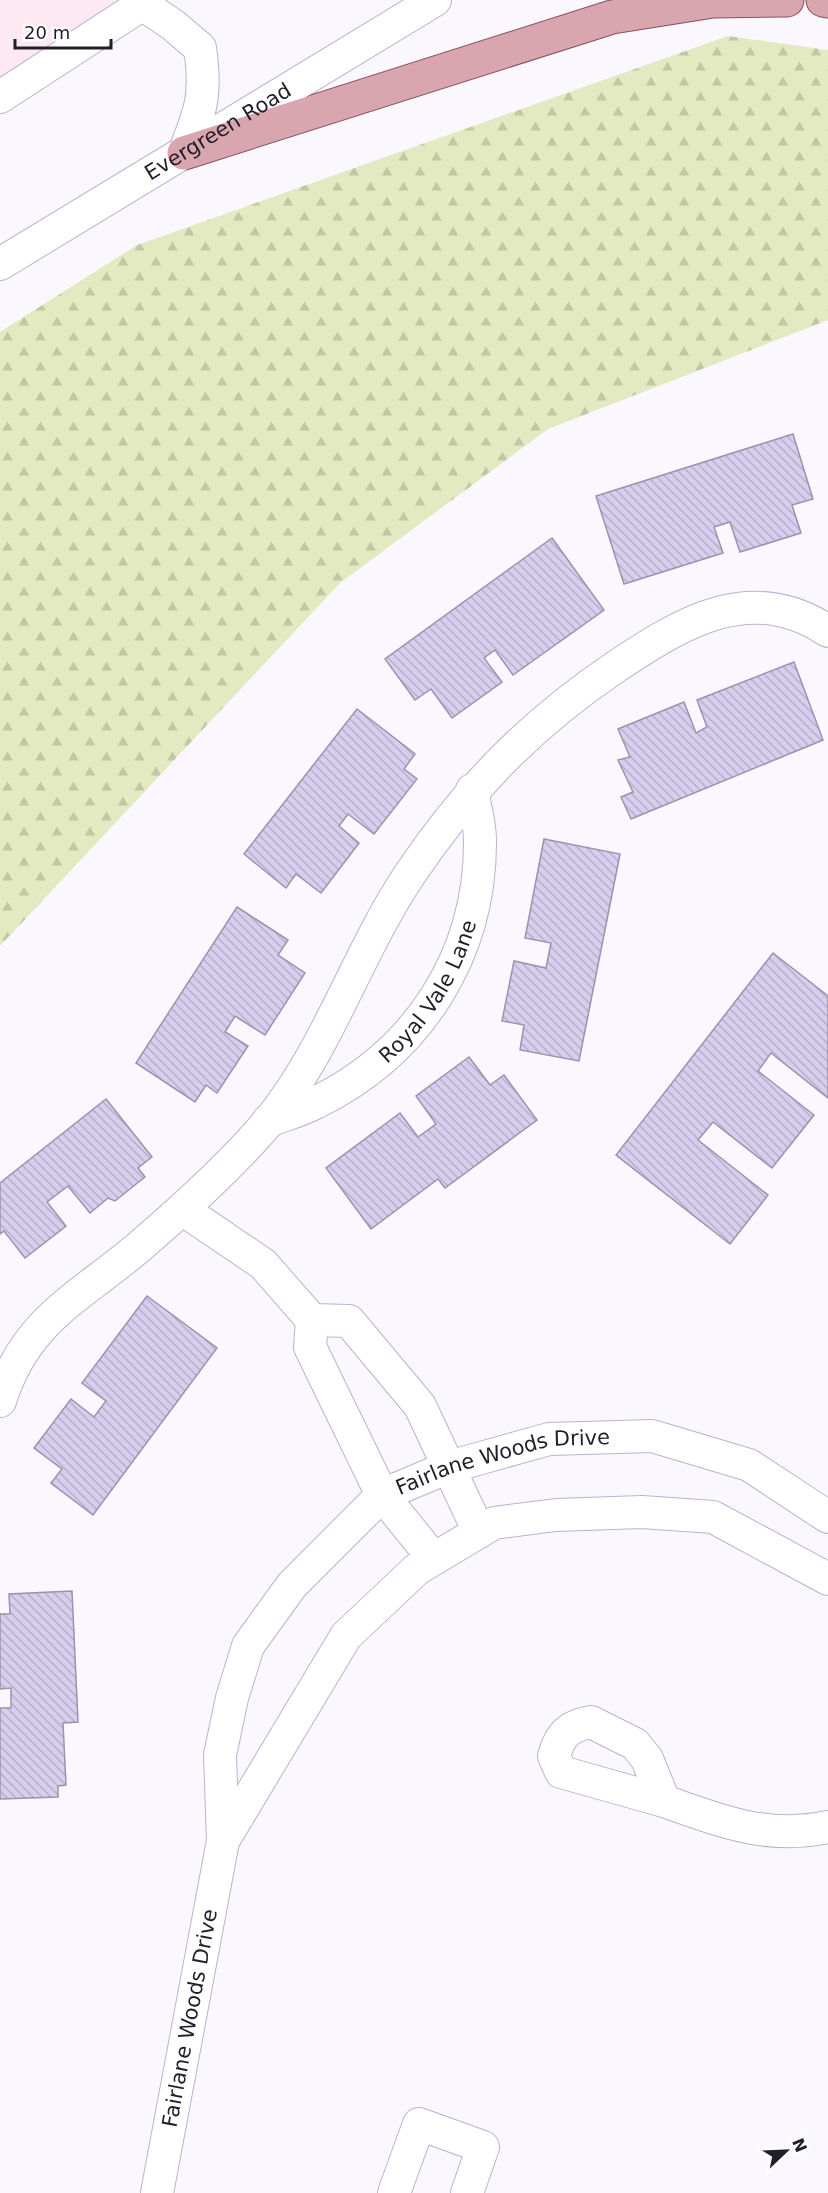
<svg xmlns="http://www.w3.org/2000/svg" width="828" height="2193" viewBox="0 0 828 2193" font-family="'DejaVu Sans',sans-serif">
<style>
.education{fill:#fde9f1}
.forest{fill:url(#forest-firs)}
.building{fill:url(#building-back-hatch);stroke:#9a92ae;stroke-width:1.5}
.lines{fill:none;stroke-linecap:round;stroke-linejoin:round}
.minor-casing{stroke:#bbb2d0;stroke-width:34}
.major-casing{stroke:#88505d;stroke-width:35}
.minor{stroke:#fff;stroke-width:32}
.major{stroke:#d9a6af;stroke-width:33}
.labels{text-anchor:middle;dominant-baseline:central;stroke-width:5;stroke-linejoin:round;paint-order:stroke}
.street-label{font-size:21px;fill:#211e29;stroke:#fff}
</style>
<defs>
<pattern id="forest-firs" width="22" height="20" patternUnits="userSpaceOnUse" patternTransform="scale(1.5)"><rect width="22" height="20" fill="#e3e9c0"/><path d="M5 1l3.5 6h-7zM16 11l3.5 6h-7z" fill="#c2c7a5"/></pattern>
<pattern id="building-back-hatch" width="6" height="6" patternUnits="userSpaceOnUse" patternTransform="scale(1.5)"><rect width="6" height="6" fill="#d6ceec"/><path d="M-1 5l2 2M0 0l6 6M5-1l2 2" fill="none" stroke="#b7b0ca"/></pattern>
</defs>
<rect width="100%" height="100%" fill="#faf8fe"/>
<polygon class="education" points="0,0 141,0 0,97"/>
<polygon class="forest" points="728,36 828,50 828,320 548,429 340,583 0,946 0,332 137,245"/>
<g class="building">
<polygon points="793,434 813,499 792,505 801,533 740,552 730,522 714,527 723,553 624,584 596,496"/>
<polygon points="552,538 604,610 513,675 495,650 484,658 502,682 452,718 431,689 415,700 385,659"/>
<polygon points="794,662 823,740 631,819 621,797 633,792 618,760 630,757 618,729 684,702 696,733 707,727 697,700"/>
<polygon points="357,709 415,754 404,769 417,779 374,834 348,814 339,826 359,843 321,893 296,874 286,888 244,854"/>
<polygon points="544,839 620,854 579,1061 520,1050 524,1025 502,1021 514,961 546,968 551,943 525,938"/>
<polygon points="237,907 288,940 278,955 305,973 265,1035 235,1016 225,1032 248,1046 217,1093 206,1085 195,1102 136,1063"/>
<polygon points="773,953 828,996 828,1098 771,1053 758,1071 814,1115 772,1168 713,1122 698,1140 768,1195 730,1244 616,1155"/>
<polygon points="469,1057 490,1085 504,1075 537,1120 445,1188 438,1179 371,1229 326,1168 400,1113 418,1137 436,1124 416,1096"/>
<polygon points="106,1099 152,1157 138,1168 145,1177 115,1201 108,1198 90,1213 68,1186 47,1202 66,1226 25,1258 4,1231 0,1234 0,1183"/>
<polygon points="147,1296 217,1348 93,1515 51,1483 62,1469 34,1448 71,1399 94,1417 106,1401 82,1383"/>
<polygon points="72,1591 78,1722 63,1723 66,1785 58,1786 58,1797 0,1799 0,1708 11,1708 11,1688 0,1689 0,1614 10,1614 9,1594"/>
</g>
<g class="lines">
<defs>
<g id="minor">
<path d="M141,0L142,4L173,25L200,48C207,95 201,110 184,153"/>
<polyline points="0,97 149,0"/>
<path id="s1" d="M0,264L435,0"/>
<path id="s2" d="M268,1121C284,1115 300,1111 315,1103C418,1053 481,955 480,840C480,824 475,807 472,790"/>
<polyline points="182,1209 263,1264 312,1320 310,1347 382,1495 434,1559"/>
<polyline points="312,1320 349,1321 420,1406 479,1532"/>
<path d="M0,1401C25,1320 80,1297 139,1247C181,1211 234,1163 269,1121C329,1047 357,953 410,874C467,789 532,723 617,666C683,622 751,580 828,631"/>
<path d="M591,1722L635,1744L647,1759L664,1801L561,1772L554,1756C560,1734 569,1726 591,1722Z"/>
<path d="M664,1801C721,1821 766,1840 828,1827"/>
<polyline points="223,1841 346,1636 417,1569 494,1523 556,1515 642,1512 713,1517 828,1579"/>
<path id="s3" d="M157,2193L223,1841L220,1755L232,1698L248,1646L292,1585L382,1495L449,1467L549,1439L652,1436L749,1465L828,1517"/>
<polyline points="394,2193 419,2124 483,2147 467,2193"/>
</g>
<g id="major">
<polyline points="823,0 828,1"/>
<polyline points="184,153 612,17 713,1 787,0"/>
</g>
</defs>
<use href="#minor" class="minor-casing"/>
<use href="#major" class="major-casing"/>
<use href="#minor" class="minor"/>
<use href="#major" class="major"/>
</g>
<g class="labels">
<g class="street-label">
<text stroke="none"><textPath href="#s1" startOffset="255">Evergreen Road</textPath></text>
<text stroke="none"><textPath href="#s2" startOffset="214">Royal Vale Lane</textPath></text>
<text stroke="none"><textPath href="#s3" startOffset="886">Fairlane Woods Drive</textPath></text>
<text stroke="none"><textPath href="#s3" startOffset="178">Fairlane Woods Drive</textPath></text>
</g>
</g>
<g transform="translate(786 2151) rotate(67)" stroke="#ffffff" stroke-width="4.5" paint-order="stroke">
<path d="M0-4.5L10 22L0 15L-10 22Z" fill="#211e29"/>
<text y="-9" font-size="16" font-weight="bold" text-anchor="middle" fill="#211e29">N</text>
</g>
<path d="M15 39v9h96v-9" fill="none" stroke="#211e29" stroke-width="3"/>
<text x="24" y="39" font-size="18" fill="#211e29" stroke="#ffffff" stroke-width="4.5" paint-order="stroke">20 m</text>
</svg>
